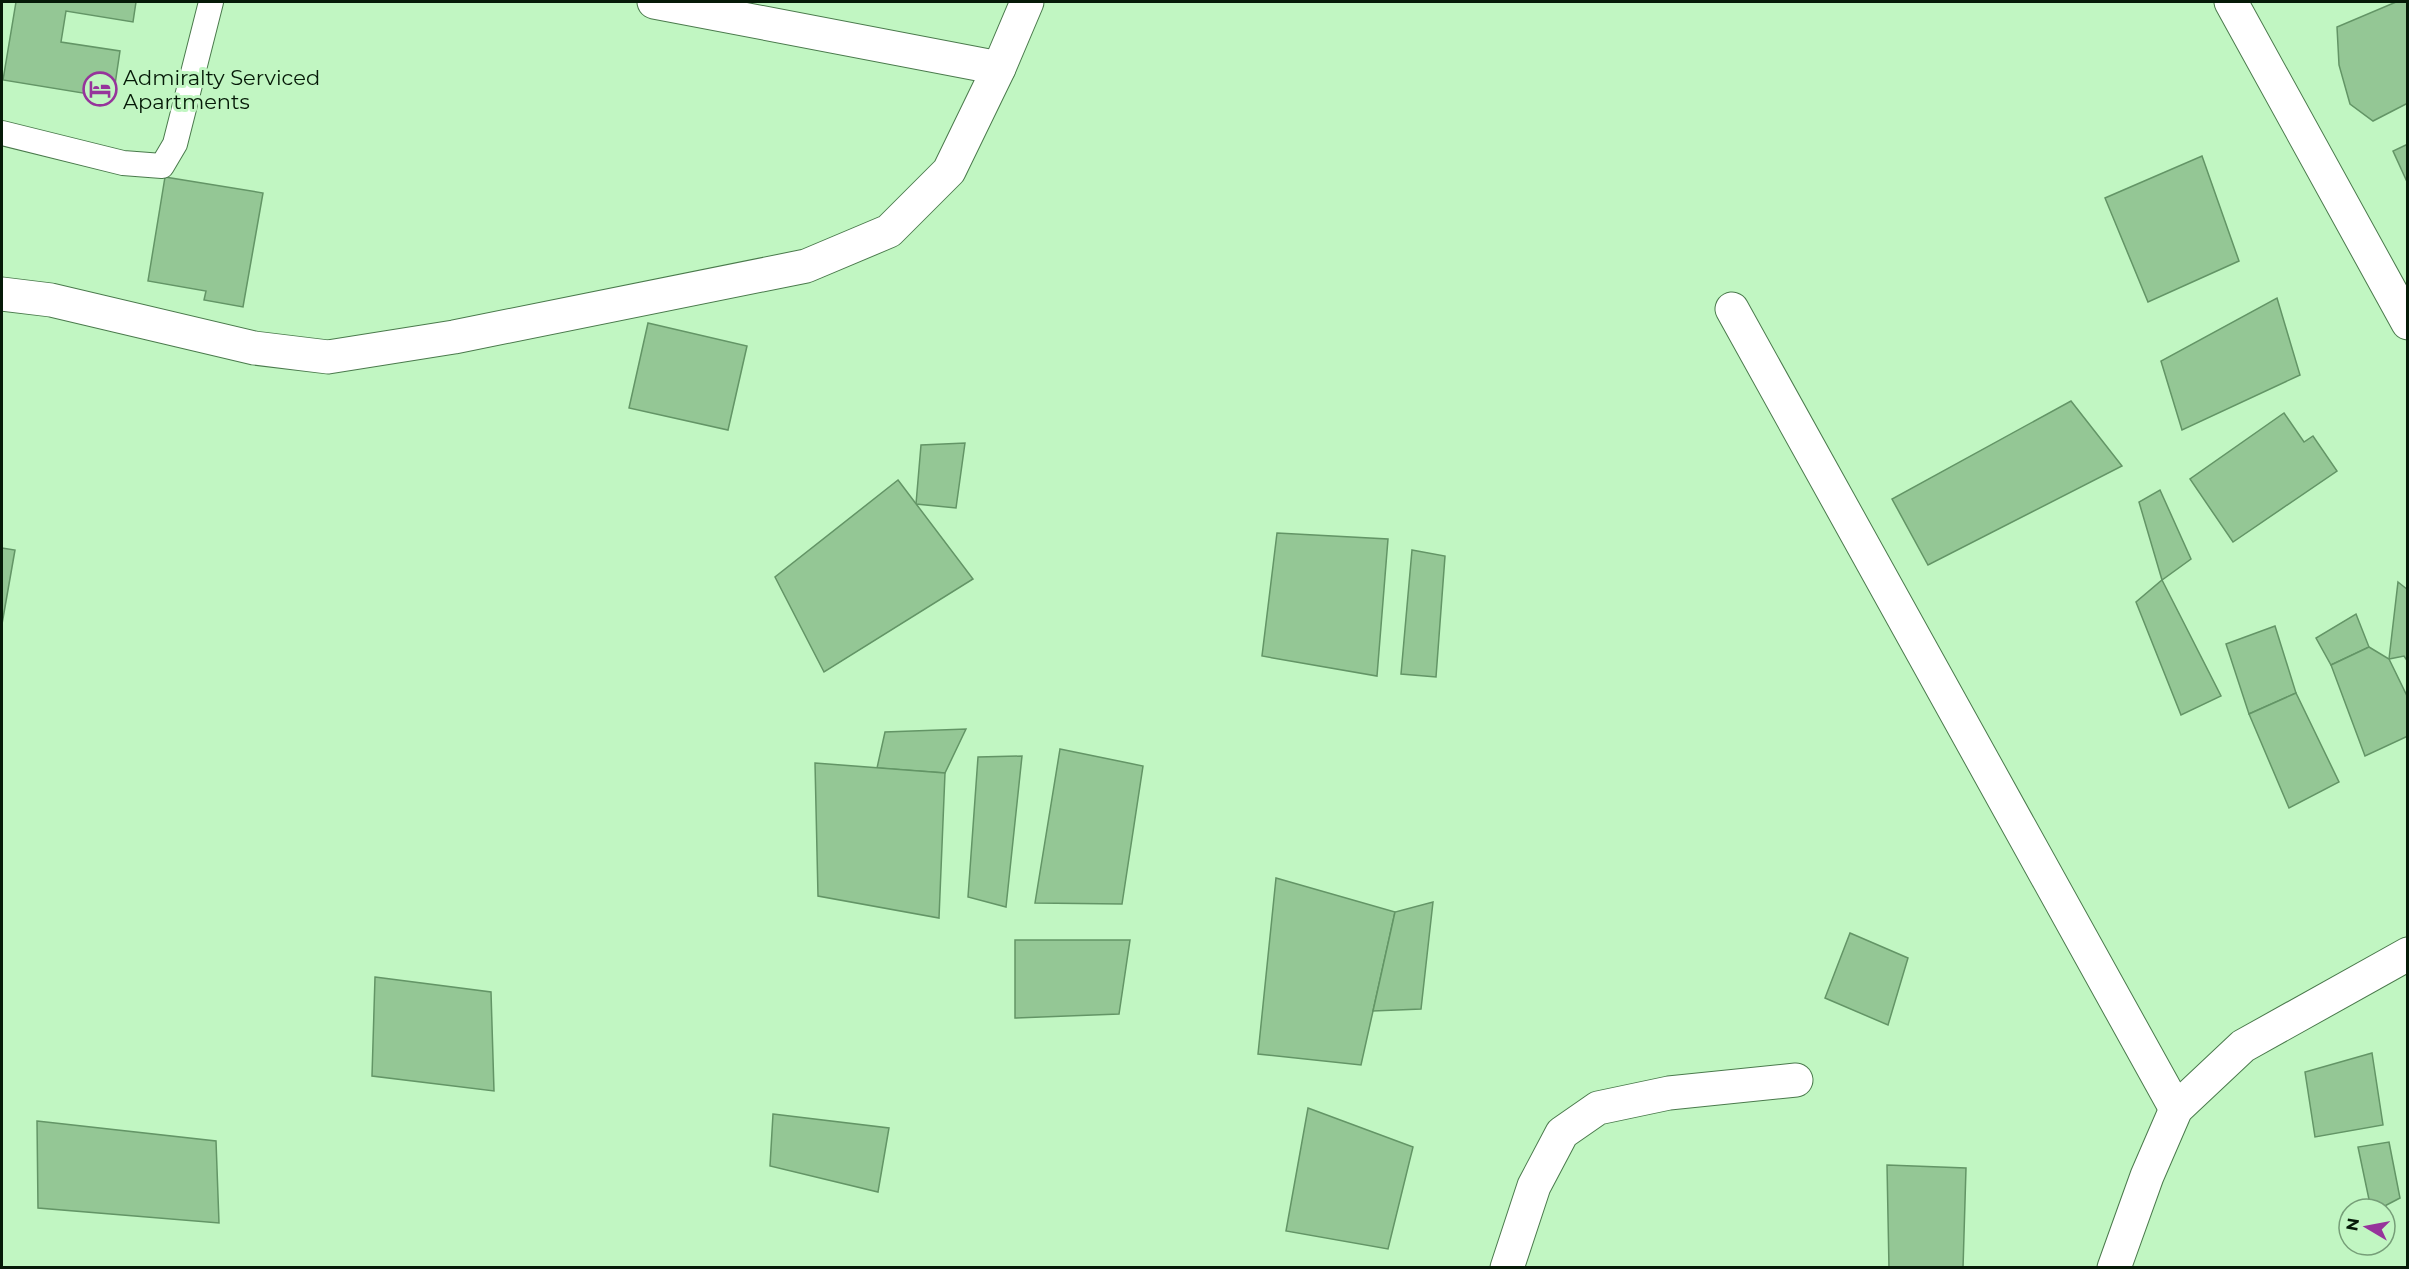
<svg xmlns="http://www.w3.org/2000/svg" width="2409" height="1269" viewBox="0 0 2409 1269" font-family="Montserrat,sans-serif">
<style>
.building{fill:#94c795;stroke:#639566;stroke-width:1.5}
.lines{fill:none;stroke-linecap:round;stroke-linejoin:round}
.lane-casing{stroke:#4a7a4c;stroke-width:26}
.street-casing{stroke:#4a7a4c;stroke-width:35}
.lane{stroke:#fff;stroke-width:24}
.street{stroke:#fff;stroke-width:33}
.labels{text-anchor:middle;dominant-baseline:central;stroke-width:6;stroke-linejoin:round;paint-order:stroke}
.poi-label{font-size:21px;fill:#061a08;stroke:#c1f6c2;text-anchor:start}
</style>
<rect width="100%" height="100%" fill="#c1f6c2"/>
<g class="building">
<polygon points="16,2 136,2 133,22 66,11 61,42 120,51 113,98 3,80"/>
<polygon points="2396,2 2408,2 2408,103 2373,121 2350,104 2339,65 2337,27"/>
<polygon points="2408,144 2408,184 2393,151"/>
<polygon points="2202,156 2239,261 2148,302 2105,198"/>
<polygon points="165,177 263,193 243,307 204,300 206,291 148,281"/>
<polygon points="2277,298 2300,375 2182,430 2161,361"/>
<polygon points="648,323 747,346 728,430 629,408"/>
<polygon points="2071,401 2122,466 1928,565 1892,499"/>
<polygon points="2284,413 2304,442 2313,436 2337,471 2233,542 2190,479"/>
<polygon points="965,443 956,508 916,504 921,445"/>
<polygon points="898,480 973,579 824,672 775,577"/>
<polygon points="2160,490 2191,559 2162,580 2139,502"/>
<polygon points="1277,533 1388,539 1377,676 1262,656"/>
<polygon points="2,548 15,550 2,624"/>
<polygon points="1412,550 1445,556 1436,677 1401,674"/>
<polygon points="2162,580 2221,696 2181,715 2136,602"/>
<polygon points="2398,582 2408,590 2408,662 2404,656 2389,659"/>
<polygon points="2356,614 2369,647 2331,665 2316,638"/>
<polygon points="2275,626 2296,693 2249,714 2226,644"/>
<polygon points="2369,647 2389,659 2408,698 2408,736 2365,756 2331,665"/>
<polygon points="2296,693 2339,782 2289,808 2249,714"/>
<polygon points="966,729 945,773 877,768 885,732"/>
<polygon points="1060,749 1143,766 1122,904 1035,903"/>
<polygon points="1022,756 1006,907 968,897 978,757"/>
<polygon points="815,763 945,773 939,918 818,896"/>
<polygon points="1276,878 1395,912 1361,1065 1258,1054"/>
<polygon points="1433,902 1421,1009 1373,1011 1395,912"/>
<polygon points="1850,933 1908,958 1888,1025 1825,998"/>
<polygon points="1015,940 1130,940 1119,1014 1015,1018"/>
<polygon points="375,977 491,992 494,1091 372,1076"/>
<polygon points="2372,1053 2383,1125 2315,1137 2305,1072"/>
<polygon points="1308,1108 1413,1147 1388,1249 1286,1231"/>
<polygon points="773,1114 889,1128 878,1192 770,1166"/>
<polygon points="37,1121 216,1141 219,1223 38,1208"/>
<polygon points="2389,1142 2400,1198 2379,1209 2371,1209 2358,1147"/>
<polygon points="1887,1165 1966,1168 1963,1268 1889,1268"/>
</g>
<g class="lines">
<defs>
<polyline id="lane" points="2,133 123,163 162,166 175,144 211,2"/>
<g id="street">
<polyline points="654,2 999,68"/>
<polyline points="2231,2 2408,323"/>
<polyline points="2,294 51,300 254,348 328,357 454,337 806,266 889,231 949,171 999,68 1027,2"/>
<polyline points="1732,309 2176,1109"/>
<polyline points="1507,1268 1534,1186 1562,1133 1598,1108 1669,1093 1796,1080"/>
<polyline points="2114,1268 2147,1176 2176,1109 2243,1046 2408,954"/>
</g>
</defs>
<use href="#lane" class="lane-casing"/>
<use href="#street" class="street-casing"/>
<use href="#lane" class="lane"/>
<use href="#street" class="street"/>
</g>
<defs>
<symbol id="hotel-ring" viewBox="-11 -11 22 22"><circle r="9.5" fill="#c1f6c2" stroke="#96349b" stroke-width="1.5"/><path d="M-6-4.5h1.5V1H6V5H4.5V3h-9V5H-6ZM-4 0a1.8 1.8 0 1 1 3.6 0ZM.5 0V-2.5h3Q6-2.5 6 0Z" fill="#96349b"/></symbol>
</defs>
<g fill-rule="evenodd">
<use href="#hotel-ring" x="81" y="70" width="38" height="38"/>
</g>
<g class="labels">
<g class="poi-label">
<text x="123" y="77">Admiralty Serviced<tspan x="123" dy="24">Apartments</tspan></text>
</g>
</g>
<rect width="2409" height="1269" fill="none" stroke="#061a08" stroke-width="6"/>
<g transform="translate(2367 1227) rotate(280)"><circle r="28" fill="#c1f6c2" stroke="#769e78" stroke-width="1.5"/>
<path d="M0-4.5L10 22L0 15L-10 22Z" fill="#96349b"/>
<text y="-9" font-size="16" font-weight="bold" text-anchor="middle" fill="#061a08">N</text>
</g>
</svg>
